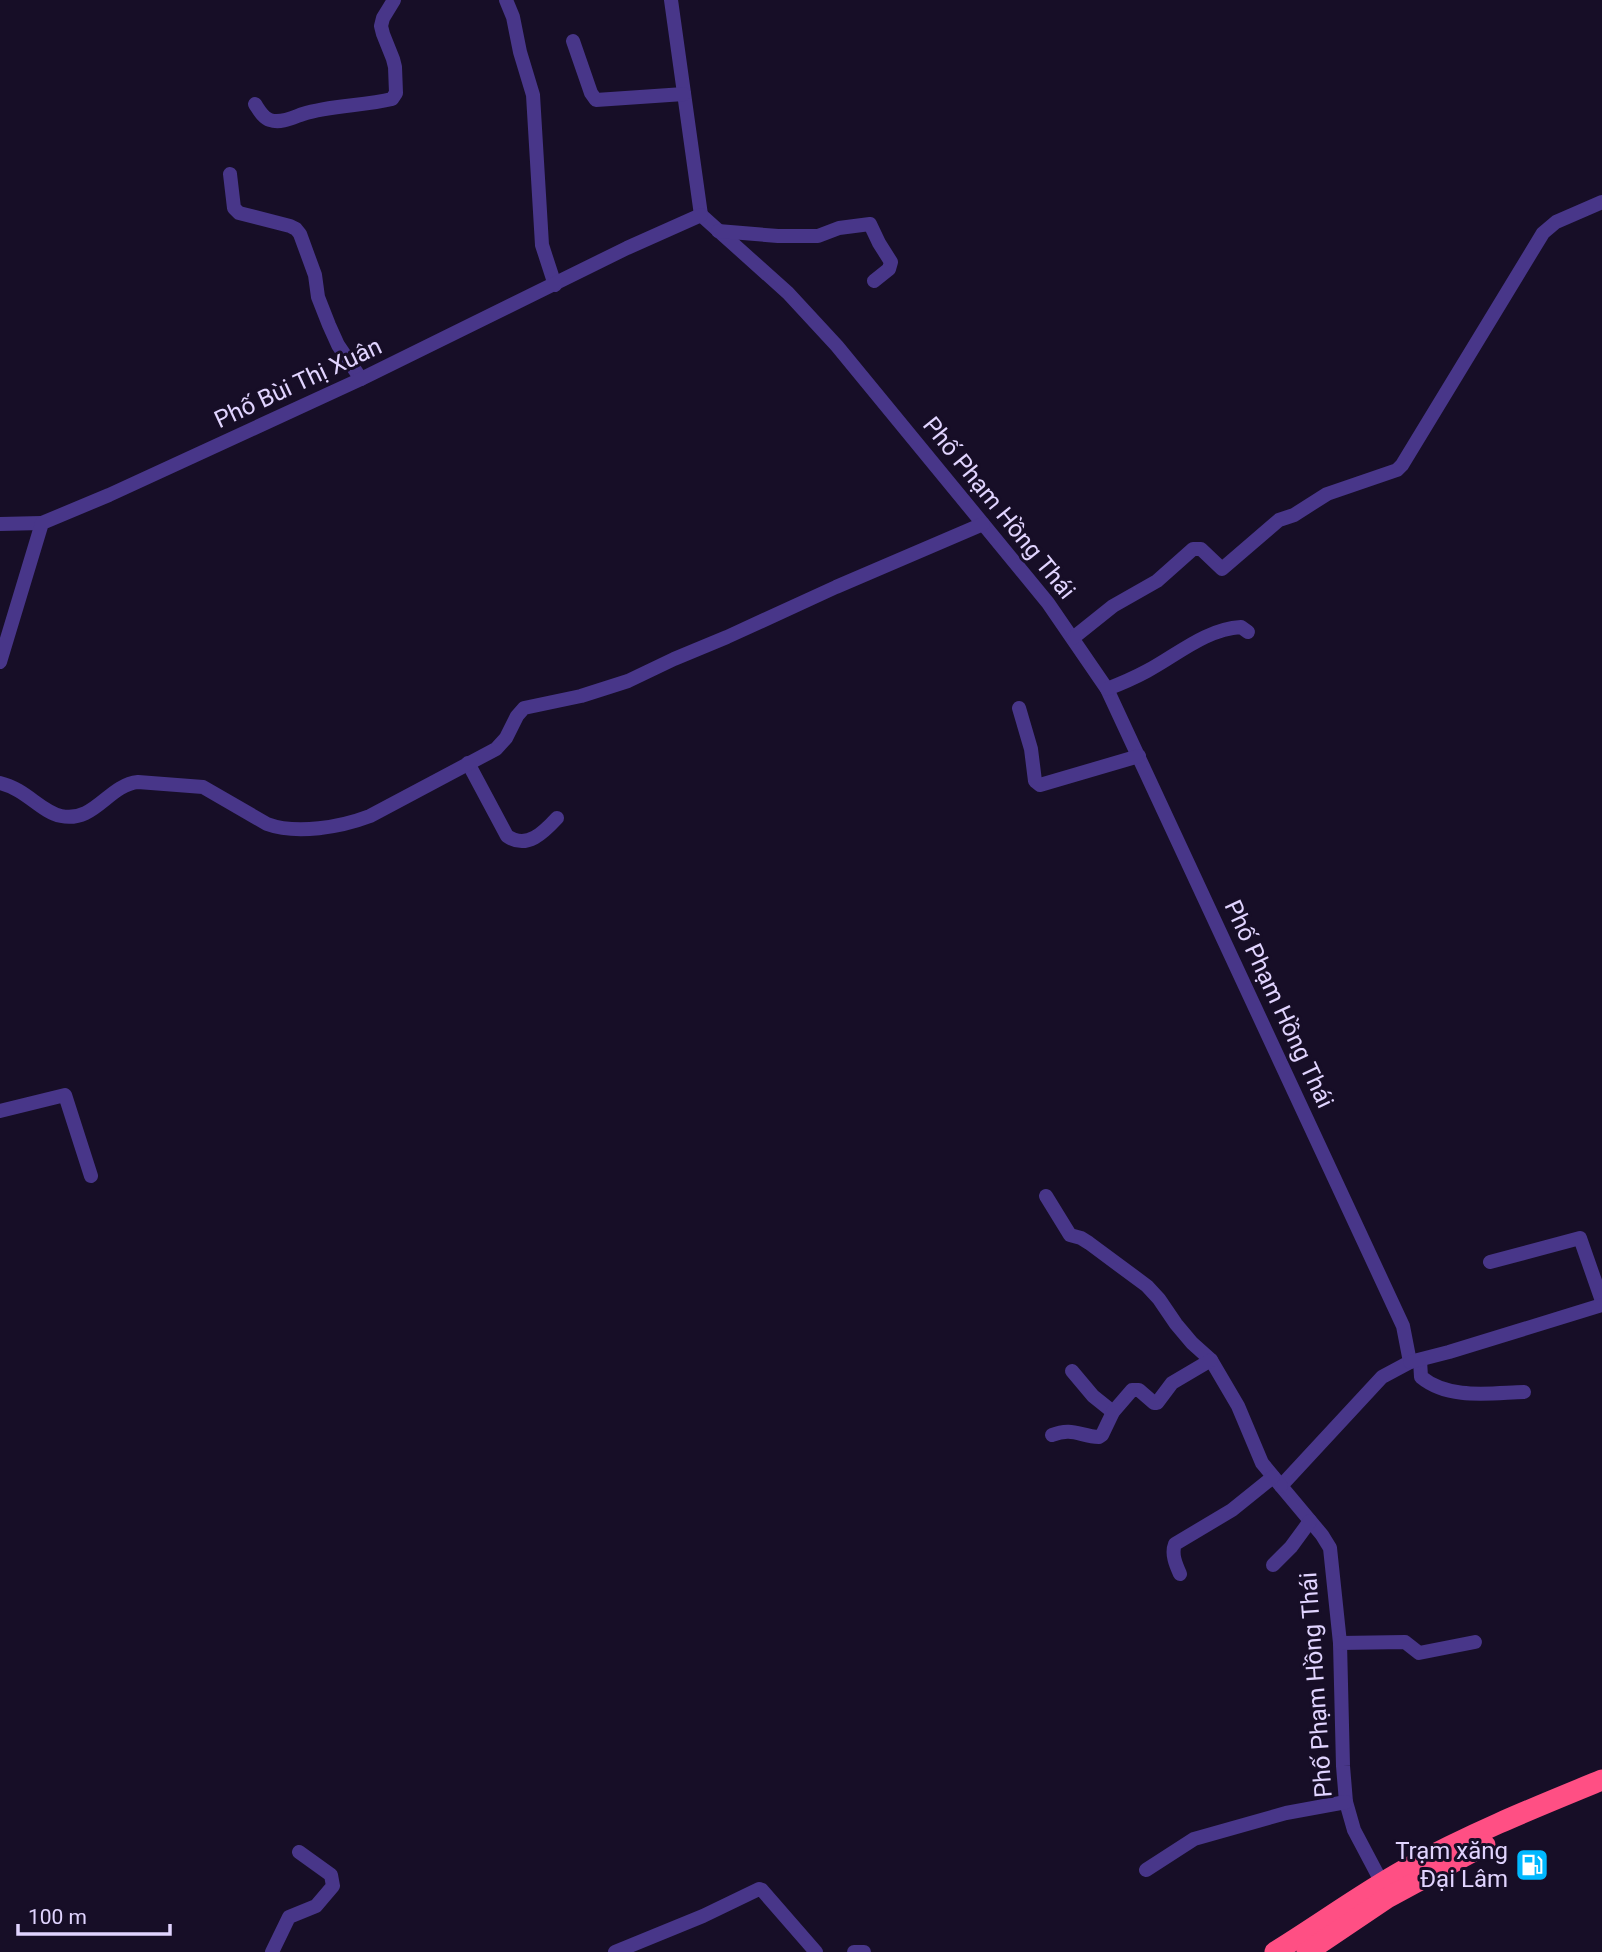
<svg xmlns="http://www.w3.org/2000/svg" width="1602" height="1952" viewBox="0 0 1602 1952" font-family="Roboto,sans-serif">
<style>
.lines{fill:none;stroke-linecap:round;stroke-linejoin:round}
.minor{stroke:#483689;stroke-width:14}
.highway{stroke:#ff4f84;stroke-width:21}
.labels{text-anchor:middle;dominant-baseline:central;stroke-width:6;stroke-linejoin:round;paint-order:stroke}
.street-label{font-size:24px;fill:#e1d4ff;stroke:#170e27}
.poi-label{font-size:24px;fill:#e1d4ff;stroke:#170e27;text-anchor:end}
</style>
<rect width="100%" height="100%" fill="#170e27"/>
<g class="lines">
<g class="minor">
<polyline points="506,0 513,17 520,52 533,95 542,245 555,285"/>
<polyline points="671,0 701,215"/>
<polyline points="573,41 591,93 596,100 684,94"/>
<path d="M255,104C259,110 263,118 270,120C281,124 294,117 303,114C330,105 364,106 392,99L396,93L395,67L393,59L383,34L381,26L383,18L394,0"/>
<polyline points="230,174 234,208 239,213 290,226 296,229 300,234 315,275 318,297 329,325 338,345 361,379"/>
<polyline points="701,215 788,293 837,346 1048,603 1107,689 1403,1326 1410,1362 1382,1377 1281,1486 1322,1535 1330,1548 1340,1643 1343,1766 1346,1802 1354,1830 1382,1883"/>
<polyline points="718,231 778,236 818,236 839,228 870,224 879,243 891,262 889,269 874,281"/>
<polyline points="0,524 42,523"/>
<polyline points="1073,638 1113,606 1157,581 1193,549 1201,549 1222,569 1279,520 1294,515 1327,494 1397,470 1402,465 1543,233 1556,222 1602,202"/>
<polyline points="0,662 42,523 109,495 361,379 627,248 701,215"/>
<path d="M1107,689C1120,684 1134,678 1147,671C1177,655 1206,629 1241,627L1248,632"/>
<polyline points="1019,708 1031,749 1035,781 1040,785 1139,756"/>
<path d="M468,763L507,836C527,850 544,832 557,818"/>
<path d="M0,783C26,789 41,812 61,816C95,823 108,785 138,782L203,787L267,824C297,835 341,827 370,816L496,749L506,738L517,716L524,708L581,696L628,681L674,659L727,637L836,587L983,524"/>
<polyline points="0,1111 65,1095 91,1176"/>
<polyline points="1046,1196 1070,1235 1081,1238 1089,1243 1147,1286 1159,1299 1176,1324 1192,1343 1211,1360 1238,1406 1262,1463 1281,1486"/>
<polyline points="1490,1262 1580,1238 1602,1301"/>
<path d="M1420,1360L1421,1377C1449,1400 1490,1393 1524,1392"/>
<polyline points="1410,1362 1449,1352 1602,1305"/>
<polyline points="1072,1371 1093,1396 1113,1412"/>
<path d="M1052,1435C1072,1427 1080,1436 1099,1437L1102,1435L1113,1412L1132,1390H1139L1154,1403H1157L1172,1383L1211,1360"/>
<polyline points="1273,1565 1291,1547 1310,1521"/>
<path d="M1180,1574C1176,1565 1171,1554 1175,1544L1232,1510L1273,1477"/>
<polyline points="1340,1643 1405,1642 1419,1653 1475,1642"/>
<polyline points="1146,1870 1194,1839 1286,1813 1346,1802"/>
<polyline points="272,1952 289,1917 316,1906 333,1886 331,1875 299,1852"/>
<polyline points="615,1952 703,1916 759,1889 762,1890 816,1952"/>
<polyline points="854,1952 864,1952"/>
</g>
<g class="highway">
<path d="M1275,1952C1319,1925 1361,1894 1406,1869C1469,1834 1536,1807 1602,1780"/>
<polyline points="1307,1952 1387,1898 1485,1845"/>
</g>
</g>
<defs>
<symbol id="fuel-square" viewBox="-11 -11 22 22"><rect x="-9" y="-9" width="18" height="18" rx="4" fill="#00b8ff" stroke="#170e27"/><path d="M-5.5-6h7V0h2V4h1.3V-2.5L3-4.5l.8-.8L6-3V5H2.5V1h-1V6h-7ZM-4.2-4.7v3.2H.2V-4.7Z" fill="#fff"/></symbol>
</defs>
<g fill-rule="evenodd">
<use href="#fuel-square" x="1513" y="1846" width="38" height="38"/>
</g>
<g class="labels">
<g class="street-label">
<text transform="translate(298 383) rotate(-25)">Phố Bùi Thị Xuân</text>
<text transform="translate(999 508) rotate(51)">Phố Phạm Hồng Thái</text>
<text transform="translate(1279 1004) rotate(65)">Phố Phạm Hồng Thái</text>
<text transform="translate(1316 1685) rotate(-94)">Phố Phạm Hồng Thái</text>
</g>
<g class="poi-label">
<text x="1508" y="1851">Trạm xăng<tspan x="1508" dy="28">Đại Lâm</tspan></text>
</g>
</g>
<path d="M18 1924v10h152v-10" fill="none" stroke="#e1d4ff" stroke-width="3.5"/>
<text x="28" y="1924" font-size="21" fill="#e1d4ff" stroke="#170e27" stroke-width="5" paint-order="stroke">100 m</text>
</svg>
